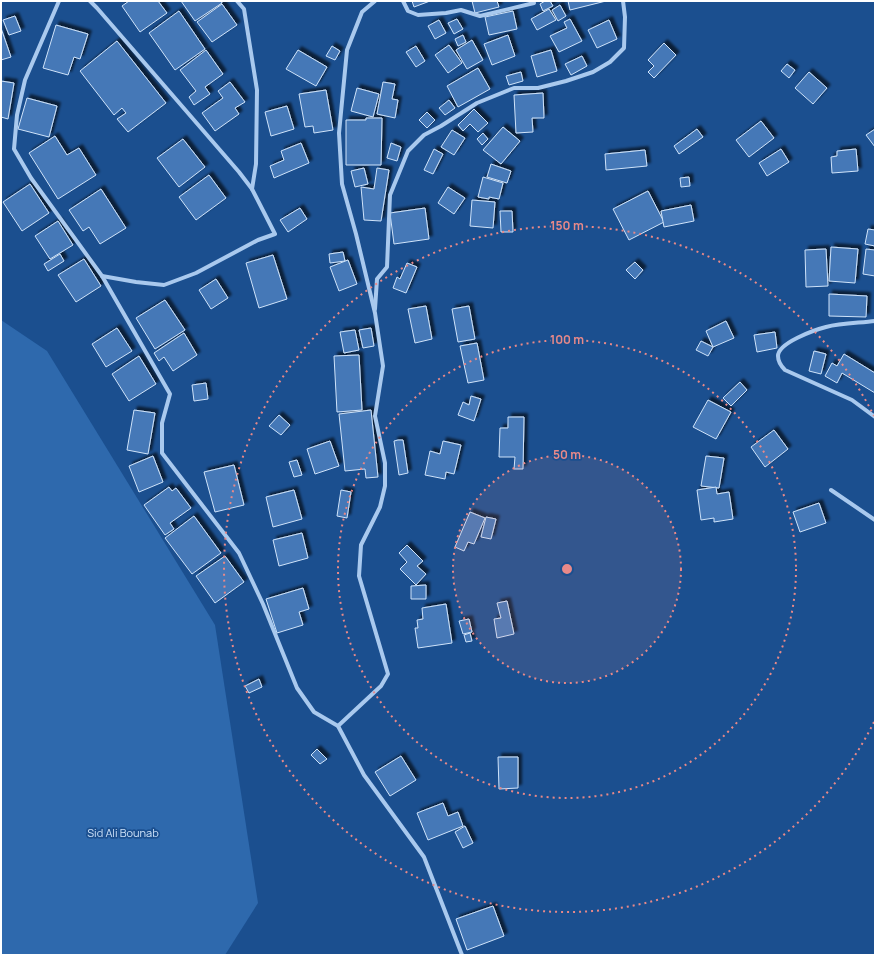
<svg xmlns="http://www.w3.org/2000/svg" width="876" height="956" viewBox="0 0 876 956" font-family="Manrope,sans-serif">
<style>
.green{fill:#2e69ad}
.building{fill:#4478b7;stroke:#cfe3fa;filter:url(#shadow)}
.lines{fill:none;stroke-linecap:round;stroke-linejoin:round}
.street{stroke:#a9c9ee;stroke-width:4}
.ring{fill:none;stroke:#e88989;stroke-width:2;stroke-dasharray:2 4}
.labels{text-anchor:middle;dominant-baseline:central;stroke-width:3.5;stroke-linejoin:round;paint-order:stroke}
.park-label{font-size:11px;fill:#cfe3fa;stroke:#1b4f8f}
.centre{fill:#e88989;stroke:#1b4f8f;stroke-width:2}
.ring-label{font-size:12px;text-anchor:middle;font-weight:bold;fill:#e88989;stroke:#1b4f8f;stroke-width:3.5;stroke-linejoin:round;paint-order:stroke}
</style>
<defs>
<filter id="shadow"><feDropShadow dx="3.5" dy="-3.5" stdDeviation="1" flood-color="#0009"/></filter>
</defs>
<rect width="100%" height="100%" fill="#1b4f8f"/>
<polygon class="green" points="1,320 47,351 215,625 258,903 225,955 1,955"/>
<g class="building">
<polygon points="129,1 158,1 167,13 140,32 122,6"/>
<polygon points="181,1 221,1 222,3 195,21"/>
<polygon points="412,1 430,1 414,7"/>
<polygon points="472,1 497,1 499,7 475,13"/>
<polygon points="545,1 550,1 553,6 543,11 540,4"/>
<polygon points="568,1 606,1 570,10"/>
<polygon points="222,4 237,25 212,42 197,22"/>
<polygon points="560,5 566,16 558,21 552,10"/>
<polygon points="549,9 556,20 537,30 531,19"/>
<polygon points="179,11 205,49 175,70 149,33"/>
<polygon points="513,11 517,29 489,35 485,17"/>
<polygon points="15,16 21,31 9,35 3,20"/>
<polygon points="457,19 463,29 454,34 448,23"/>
<polygon points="570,19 582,41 559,52 550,36 567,28 564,22"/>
<polygon points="439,20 446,33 435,39 428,26"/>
<polygon points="609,20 617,39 597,48 588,30"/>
<polygon points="56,25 88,34 80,59 74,57 68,75 43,68"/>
<polygon points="1,28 11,57 1,60"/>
<polygon points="463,35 466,42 458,46 455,39"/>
<polygon points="508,35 515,56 492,65 484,44"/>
<polygon points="472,40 483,60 467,69 456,50"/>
<polygon points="117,41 166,103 128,132 117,119 126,113 122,108 114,115 80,71"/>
<polygon points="664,43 676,55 654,78 648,72 654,66 648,60"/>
<polygon points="449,45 462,63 448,73 435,55"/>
<polygon points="332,46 340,51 335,60 326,56"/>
<polygon points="416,46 425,61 416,67 406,52"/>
<polygon points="206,50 223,74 205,87 210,94 194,105 189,97 196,91 180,70"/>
<polygon points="298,50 327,67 316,86 286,69"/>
<polygon points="551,50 557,71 537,77 531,56"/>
<polygon points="582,56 587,66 571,75 565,64"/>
<polygon points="787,64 795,70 789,78 781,71"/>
<polygon points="478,68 490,89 458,107 447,86"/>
<polygon points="521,72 523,81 509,85 506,76"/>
<polygon points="809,72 827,88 813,104 795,88"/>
<polygon points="1,81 14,83 8,119 1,117"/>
<polygon points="230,82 245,102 235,108 239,114 215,131 202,113 223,98 218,91"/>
<polygon points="383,82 395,84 392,99 398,100 395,118 377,114"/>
<polygon points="357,88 379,94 373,117 351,111"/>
<polygon points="326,90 333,130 314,133 313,126 305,127 299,94"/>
<polygon points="543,93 544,118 532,118 533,132 516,133 514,95"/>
<polygon points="27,98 57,106 49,137 18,129"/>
<polygon points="449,100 455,108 445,115 439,108"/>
<polygon points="287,106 294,129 271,136 265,112"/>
<polygon points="474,109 488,123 478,132 470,124 463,131 458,125"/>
<polygon points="427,112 435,120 427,128 419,120"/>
<polygon points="366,118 382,118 381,165 346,165 346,120 366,120"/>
<polygon points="761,121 774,138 749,157 736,140"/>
<polygon points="503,127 520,141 501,164 483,150"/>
<polygon points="697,129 703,137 679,154 674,146"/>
<polygon points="875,129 875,147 866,135"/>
<polygon points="452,130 465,138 454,155 441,147"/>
<polygon points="483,133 488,139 482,145 477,139"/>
<polygon points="55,136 67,155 79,148 96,175 58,199 29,153"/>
<polygon points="183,139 205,167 179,187 157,158"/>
<polygon points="301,143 309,163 274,178 270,166 284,160 281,151"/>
<polygon points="391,143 401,147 397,161 387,158"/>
<polygon points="434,149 443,154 433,174 424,170"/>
<polygon points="781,149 789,162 767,176 759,163"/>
<polygon points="856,149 858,171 832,173 831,157 837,156 837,151"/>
<polygon points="645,150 647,166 606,170 605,154"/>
<polygon points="491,164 511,171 507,183 487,177"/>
<polygon points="364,168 368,184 355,187 351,171"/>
<polygon points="377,168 389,170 381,221 364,220 361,187 374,189"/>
<polygon points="209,175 226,198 196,220 179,197"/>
<polygon points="483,177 503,183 499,199 489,197 489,199 478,197"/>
<polygon points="689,177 690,186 681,187 680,178"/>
<polygon points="30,184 49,213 22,231 3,202"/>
<polygon points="448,187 465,198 454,214 438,203"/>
<polygon points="101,189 126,228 100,244 89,227 83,231 69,210"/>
<polygon points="648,191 664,222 629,240 613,209"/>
<polygon points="472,200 495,202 493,228 470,226"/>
<polygon points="691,205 694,221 664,227 661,211"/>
<polygon points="300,208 307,219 288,232 280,220"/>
<polygon points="425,208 429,239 394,244 390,213"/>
<polygon points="500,211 512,211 513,232 501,232"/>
<polygon points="58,221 73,245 50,259 35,236"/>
<polygon points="868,229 875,230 875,246 865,244"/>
<polygon points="831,247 858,249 855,283 829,281"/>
<polygon points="826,249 828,286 806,287 805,250"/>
<polygon points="866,249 875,250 875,276 863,274"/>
<polygon points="343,252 345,261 330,263 329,254"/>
<polygon points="60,254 64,261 48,271 44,264"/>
<polygon points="273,255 287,299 259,308 246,263"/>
<polygon points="84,259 101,286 76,302 58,275"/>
<polygon points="348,260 357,284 339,291 330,267"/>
<polygon points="635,262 643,270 635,279 626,270"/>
<polygon points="407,263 417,267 406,293 393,288 397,277 400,279"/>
<polygon points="216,279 228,298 211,309 199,290"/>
<polygon points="829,294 867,296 866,317 829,316"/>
<polygon points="165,300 185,330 155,349 136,318"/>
<polygon points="426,306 432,339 415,343 408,309"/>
<polygon points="469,306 475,339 458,342 452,309"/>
<polygon points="726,321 734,338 713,347 706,331"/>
<polygon points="117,328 132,351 106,367 92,344"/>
<polygon points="371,328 374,346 363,348 359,330"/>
<polygon points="355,330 359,350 344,353 340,332"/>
<polygon points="775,332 777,348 757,352 754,335"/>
<polygon points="184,333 197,355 173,371 164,357 159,361 154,353"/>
<polygon points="701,341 713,347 708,356 696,350"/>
<polygon points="477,343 484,380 468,383 460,346"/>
<polygon points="814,351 826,354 821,374 809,371"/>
<polygon points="844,354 875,373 875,393 842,373 837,383 825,376 832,363 837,366"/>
<polygon points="359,355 362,410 337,412 334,356"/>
<polygon points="139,356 156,384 129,401 112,374"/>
<polygon points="740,382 747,390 731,406 723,398"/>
<polygon points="206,383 208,399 194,401 192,385"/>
<polygon points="471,396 481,399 474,421 458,415 463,402 469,405"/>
<polygon points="708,400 731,412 716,439 693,427"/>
<polygon points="134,410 155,413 148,454 127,450"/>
<polygon points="371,410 378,477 366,478 365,469 345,471 339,414"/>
<polygon points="279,415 290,425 281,435 269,426"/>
<polygon points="508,417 524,417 523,469 514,469 515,457 499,457 500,428 508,428"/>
<polygon points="774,430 788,449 765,467 751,447"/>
<polygon points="398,440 403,440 408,473 399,475 394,441"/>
<polygon points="330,441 339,466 315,474 307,449"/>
<polygon points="443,441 461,445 454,474 446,472 445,479 425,475 430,451 440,454"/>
<polygon points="153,456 163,482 139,492 129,466"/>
<polygon points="706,456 724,458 719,488 701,486"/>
<polygon points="297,460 302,475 294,477 289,462"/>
<polygon points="234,465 244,505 215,512 204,472"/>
<polygon points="169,487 172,491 176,488 191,508 170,523 174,529 165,535 144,505"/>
<polygon points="716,487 717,494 729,492 733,519 714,522 714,518 701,520 697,490"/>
<polygon points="294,490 302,519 273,527 266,497"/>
<polygon points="341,490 351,492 347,518 337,516"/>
<polygon points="819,503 826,523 800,532 793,512"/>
<polygon points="470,512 485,518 474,544 468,542 464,551 455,547"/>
<polygon points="194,516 221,553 192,574 165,538"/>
<polygon points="486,517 496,519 491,539 481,537"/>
<polygon points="302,533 308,558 279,566 273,540"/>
<polygon points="407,545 423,561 417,566 426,574 416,585 400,569 407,562 399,553"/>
<polygon points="225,556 244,582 215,603 196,576"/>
<polygon points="426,585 426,599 411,599 411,586"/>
<polygon points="303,588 309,609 299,612 303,625 277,633 266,599"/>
<polygon points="507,601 514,634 497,638 494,619 501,618 497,603"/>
<polygon points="446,604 452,643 418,648 415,628 418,628 417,620 423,619 422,608"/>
<polygon points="469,619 472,632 463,634 459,621"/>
<polygon points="470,633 472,641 466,642 464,635"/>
<polygon points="259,679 262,687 249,693 245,686"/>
<polygon points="317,749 327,759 320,764 311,755"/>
<polygon points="401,756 416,780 390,796 375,772"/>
<polygon points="498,757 518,757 518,788 499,789"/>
<polygon points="443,803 448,816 458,812 463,826 428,840 417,813"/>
<polygon points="465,826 473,843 463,848 455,832"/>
<polygon points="493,906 504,936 467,950 456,919"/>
</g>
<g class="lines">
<g class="street">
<polyline points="59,1 25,80 17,115 14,149 31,178 102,276 170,394 162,423 162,453 239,553 263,604 297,688 314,712 338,726 364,775 424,857 462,955"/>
<polyline points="90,1 97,8 239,172 252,189 275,234 258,240 196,273 164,285 136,282 102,276"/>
<polyline points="237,1 244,9 257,90 256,164 252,189"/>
<polyline points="403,1 408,11 418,15 446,13 461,10 480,16 534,3"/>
<polyline points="375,309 377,279 387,267 390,195 408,151 424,135 441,126 477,103 514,88 538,88 566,81 593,72 610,62 624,48 625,17 623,1"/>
<path d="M875,321C859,323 841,323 826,327C814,330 778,343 778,356C778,362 781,366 785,370L852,400L875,417"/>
<polyline points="831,490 875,520"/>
<polyline points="338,726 381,686 388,674 359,576 361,545 380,507 385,486 385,463 375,416 383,366 375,313 356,234 342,184 339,133 347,50 362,12 375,1"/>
</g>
</g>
<circle cx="567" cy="569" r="114" fill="#e88989" fill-opacity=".12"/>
<g class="ring">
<circle cx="567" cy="569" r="114"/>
<circle cx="567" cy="569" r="229"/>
<path d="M874 722A343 343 0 1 1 874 416"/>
</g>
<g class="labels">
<g class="park-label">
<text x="123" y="832">Sid Ali Bounab</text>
</g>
</g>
<circle cx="567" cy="569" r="6" class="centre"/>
<g class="ring-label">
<text x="567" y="230">150 m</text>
<text x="567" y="344">100 m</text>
<text x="567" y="459">50 m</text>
</g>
<rect width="876" height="956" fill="none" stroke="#ffffff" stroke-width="4"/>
</svg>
